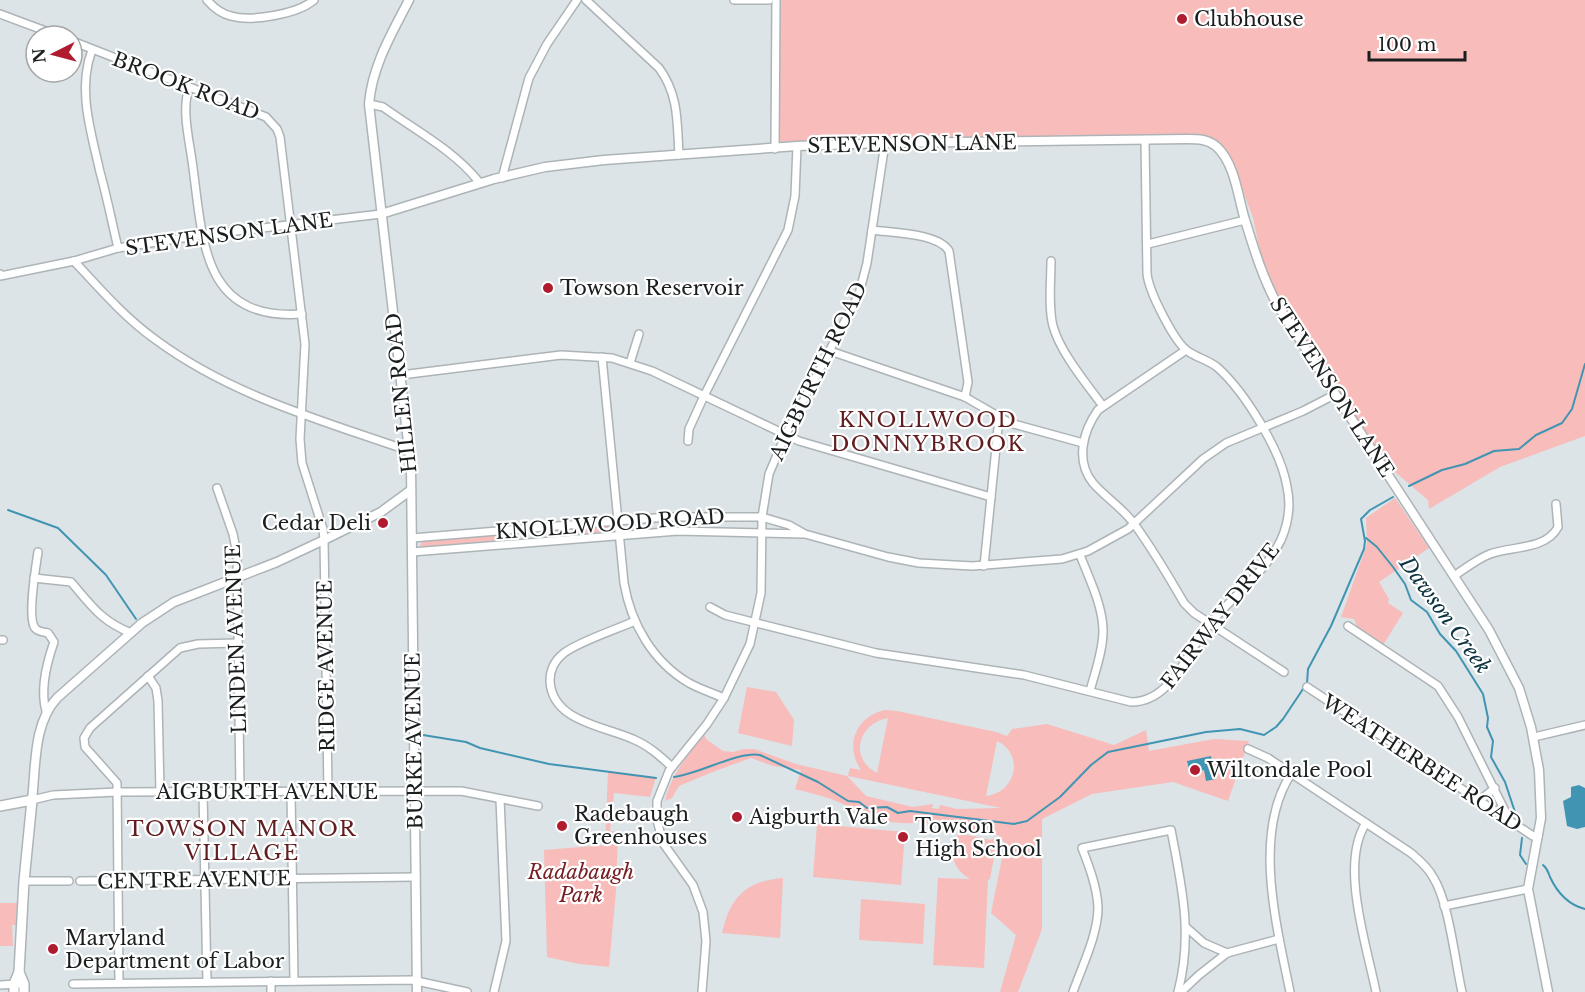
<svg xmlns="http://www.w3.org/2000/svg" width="1585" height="992" viewBox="0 0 1585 992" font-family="'Libre Baskerville',serif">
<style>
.green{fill:#f8bcba;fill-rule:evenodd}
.water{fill:#4195b2}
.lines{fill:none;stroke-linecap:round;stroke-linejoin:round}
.stream{stroke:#4195b2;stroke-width:2}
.minor-casing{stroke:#adb4b7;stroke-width:10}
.tertiary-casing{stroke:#adb4b7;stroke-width:11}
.secondary-casing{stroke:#adb4b7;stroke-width:12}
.minor{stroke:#fff;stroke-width:7}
.tertiary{stroke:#fff;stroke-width:8}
.secondary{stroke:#fff;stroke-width:9}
.poi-dot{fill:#af1b2f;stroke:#fff;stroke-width:2}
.labels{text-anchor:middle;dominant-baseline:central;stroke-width:4.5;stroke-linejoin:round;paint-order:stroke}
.poi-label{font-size:20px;fill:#1b1e1f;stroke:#fff;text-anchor:start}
.street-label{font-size:20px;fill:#1b1e1f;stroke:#fff}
.park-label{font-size:20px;font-style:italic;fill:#782026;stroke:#fff}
.neighbourhood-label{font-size:21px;letter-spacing:1.5px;fill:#621d20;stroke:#fff}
.water-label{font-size:21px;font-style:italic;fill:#0d3441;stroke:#fff}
</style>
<rect width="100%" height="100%" fill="#dce4e7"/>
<g class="green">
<polygon points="780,0 1585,0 1585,436 1500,467 1429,509 1428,500 1382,461 1333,383 1301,338 1272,287 1261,256 1253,218 1230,155 1220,144 1204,135 780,142"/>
<polygon points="1395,498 1429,548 1379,582 1389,599 1388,603 1403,613 1383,645 1359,631 1354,619 1341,617 1367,544 1366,518"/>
<polygon points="610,526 613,527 612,531 556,535 554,534 556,530"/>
<polygon points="501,535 500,540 423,547 420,545 423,541"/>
<polygon points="747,687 776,692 794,720 792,746 738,733"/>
<path d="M885,710L897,711L996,732L1007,736L1012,729L1047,724L1114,745L1146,730L1149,751L1214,739L1249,741L1228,801L1173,782L1092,794L1042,819V929L1018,992H1000L1016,935L991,913L1005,843L998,835L920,822C885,828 862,811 831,799C820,795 807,792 795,789L801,770L773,766L751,758L715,771L679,786L672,798L665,801C671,775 687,756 704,735L707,740L723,751L733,752L744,749H754L796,764L847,776L866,796L913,807L933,804L932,808L939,809L940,805L957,809L1001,808L848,776L850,768L861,770C844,746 856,716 885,710ZM888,718L877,773C848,758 859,723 888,718ZM997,741C1025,754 1016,793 986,796Z"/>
<polygon points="608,771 656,777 650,797 614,793 610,831 618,832 616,891 609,967 579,964 547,957 544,850 605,845"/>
<polygon points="817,824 905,832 901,885 813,877"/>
<path d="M959,833L991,840L996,837L1000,839L996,846L990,879L988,880L984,968L933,965L938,878L970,879C952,869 948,851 959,833Z"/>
<path d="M783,878L780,938L722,933C730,897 746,881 783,878Z"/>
<polygon points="861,899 925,904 923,944 859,940"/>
<polygon points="0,903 17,903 16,925 12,925 13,946 0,946"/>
</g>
<g class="water">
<polygon points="1211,756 1216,779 1206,781 1204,770 1190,773 1187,761"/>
<polygon points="1579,785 1585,788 1585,827 1577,829 1567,826 1563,801 1571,797 1571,787"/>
</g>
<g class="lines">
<g class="stream">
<polyline points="1409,486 1442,470 1465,464 1494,451 1519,449 1536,435 1562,423 1572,409 1585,364"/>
<polyline points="8,510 58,528 106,575 136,619"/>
<polyline points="1366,538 1377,547 1393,567 1405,584 1411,600 1427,612 1440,634 1456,651 1483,694 1488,718 1487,727 1493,741 1491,757 1505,782 1517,818"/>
<polyline points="423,735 466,742 480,748 549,764 656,778"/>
<path d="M674,777C700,774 737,751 760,755L818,782L848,801L859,802L867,808L887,807L898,813L910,811L1014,824L1027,821L1060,797L1091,765L1108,752L1206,732L1240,729L1264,735L1276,727L1283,719L1307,683L1308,669L1331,626L1364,549L1365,541L1361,519L1370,510L1393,497"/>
<polyline points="1522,838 1520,855 1526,864"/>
<path d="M1543,865C1548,869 1548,872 1550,877C1557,892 1569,905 1585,909"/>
</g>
<defs>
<g id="minor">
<path d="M207,0C213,7 222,14 231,16C251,22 298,14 314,0"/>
<path d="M586,0L659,68C679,95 677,123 679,155"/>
<polyline points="734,0 769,0"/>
<polyline points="0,14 59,36"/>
<polyline points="72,41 266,117 277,129 280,137 305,344 300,439 302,463 323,529 324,540 328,791"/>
<path d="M92,50C77,90 91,131 100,172C107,197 112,223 118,248"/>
<path d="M189,87C181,112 190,142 193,168C203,242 203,321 302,314"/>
<path d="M369,104L383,107C415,130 455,151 479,182"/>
<polyline points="775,149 776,0"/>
<polyline points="502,178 529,78 547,44 577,0"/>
<path d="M872,230C893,233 938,233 949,251L968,382L965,397"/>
<polyline points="1148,244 1245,220"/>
<path d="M74,261C99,288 125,318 156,340C232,396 321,420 409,451"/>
<path d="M1051,261C1051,282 1048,306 1053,326C1060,352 1086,383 1102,405"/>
<polyline points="0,274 0,276 74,261 118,248 202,235 381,214"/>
<path d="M1186,350L1098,410C1083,431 1075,461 1093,483C1106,498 1124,509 1135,525C1153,550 1169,577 1184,603L1194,613L1284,672"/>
<polyline points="830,351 965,397 1010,423 1083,443"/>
<path d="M602,357L624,583C631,624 653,662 689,683C700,689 712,693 724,698"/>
<polyline points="630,363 639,334"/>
<polyline points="401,375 561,355 612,358 652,371 799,441 991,497"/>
<polyline points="688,441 689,429 704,396 788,230 795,196 797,146"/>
<polyline points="217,488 233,534 237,554 240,792"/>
<polyline points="412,538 667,517 762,517 789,525 805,534 888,557 919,563 972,566 1062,559 1088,551 1128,529 1203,459 1226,443 1303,411 1334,395"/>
<path d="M38,552C36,565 27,618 35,628C38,632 44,632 48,633L54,642C47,662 40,690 46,711"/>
<polyline points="412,552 678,531 803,534"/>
<path d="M1080,555C1089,578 1103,606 1103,631C1103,651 1095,672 1090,691"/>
<polyline points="984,566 999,418"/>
<path d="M1454,576C1466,568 1477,559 1490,554C1512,546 1546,550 1558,527L1556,504"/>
<path d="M34,578L71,582C92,606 101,621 131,633"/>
<path d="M710,607L725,615L876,653L1024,675L1131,702C1168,702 1184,661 1202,634C1225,601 1263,577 1281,540C1288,524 1291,505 1287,487C1281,450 1244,391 1217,367C1208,360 1198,358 1189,352C1175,344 1148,290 1147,273L1145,140"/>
<path d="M635,621C615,630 580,641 564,653C555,660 550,670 550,681C552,722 605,726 635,740C649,746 661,757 672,767"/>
<polyline points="1348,626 1438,686 1458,717 1510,821"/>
<polyline points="0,640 3,640"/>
<polyline points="148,676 156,688 158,701 160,792"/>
<polyline points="1307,687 1533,836 1538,837"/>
<polyline points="1534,737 1585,725"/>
<path d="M1248,749L1268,758L1411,853C1419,860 1428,867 1433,877C1449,902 1455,961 1462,992"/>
<polyline points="203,792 207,982"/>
<polyline points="291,792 294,981"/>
<polyline points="32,800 53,795 117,792 461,791 538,806"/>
<polyline points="1479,801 1495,788"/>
<path d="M1366,823C1339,864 1367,946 1376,992"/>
<polyline points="24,881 69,881"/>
<polyline points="80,881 416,877"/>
<polyline points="1444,906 1528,889"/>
<polyline points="1187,928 1204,943 1227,953"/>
<polyline points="119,983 117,783 85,747 84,738 90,728 180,648 198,644 238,643"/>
<polyline points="73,984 412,980 467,992"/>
<polyline points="0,985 18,984"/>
<polyline points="271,992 271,981"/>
<polyline points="494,992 506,941 500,799"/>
<polyline points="702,992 706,941 703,912 693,885 663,843 657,820 657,801 669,771 707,724 724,698 750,644 761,593 762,517 769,474 785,436 859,294 867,263 885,143"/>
<path d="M1073,992C1082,966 1098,935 1098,907C1097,887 1089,866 1082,848L1171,830C1182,887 1193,935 1178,992"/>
<polyline points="1181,992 1199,975 1227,953 1279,939"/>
<path d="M1290,992C1277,927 1252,834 1291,774"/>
</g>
<g id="tertiary">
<path d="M409,0C392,33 372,66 369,104L411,468L417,992"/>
<path d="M381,214L494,179L545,167L604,160L797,146L885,143L1187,139C1198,139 1208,139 1217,147C1235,164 1238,197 1245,220C1254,249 1263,279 1278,306L1489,630L1519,688L1531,727L1539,770L1541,818L1528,889L1548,992"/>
<path d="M32,800C36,766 33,724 57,698L142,623L174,602L277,562L324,540L381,512L411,490"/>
</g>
<g id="secondary">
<polyline points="0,806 32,800 24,881 19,972 14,984 14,992"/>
<polyline points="19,972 24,984 24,992"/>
</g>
</defs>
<use href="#minor" class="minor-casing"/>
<use href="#tertiary" class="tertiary-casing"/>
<use href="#secondary" class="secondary-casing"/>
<use href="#minor" class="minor"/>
<use href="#tertiary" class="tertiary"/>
<use href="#secondary" class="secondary"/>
</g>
<g class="poi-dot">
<circle cx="1182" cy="19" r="6"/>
<circle cx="548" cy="288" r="6"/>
<circle cx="383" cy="523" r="6"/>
<circle cx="1195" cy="770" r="6"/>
<circle cx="737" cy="817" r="6"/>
<circle cx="562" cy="826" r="6"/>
<circle cx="903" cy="837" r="6"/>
<circle cx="53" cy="949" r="6"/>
</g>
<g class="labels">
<g class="poi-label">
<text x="1194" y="19">Clubhouse</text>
<text x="560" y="288">Towson Reservoir</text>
<text x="371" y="523" text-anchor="end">Cedar Deli</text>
<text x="1207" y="770">Wiltondale Pool</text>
<text x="574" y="814">Radebaugh<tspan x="574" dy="23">Greenhouses</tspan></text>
<text x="749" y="817">Aigburth Vale</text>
<text x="915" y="826">Towson<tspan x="915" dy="23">High School</tspan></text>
<text x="65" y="938">Maryland<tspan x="65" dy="23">Department of Labor</tspan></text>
</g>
<g class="street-label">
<text transform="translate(186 86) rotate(21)">BROOK ROAD</text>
<text transform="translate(912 144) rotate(-1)">STEVENSON LANE</text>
<text transform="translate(229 234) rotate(-8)">STEVENSON LANE</text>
<text transform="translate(818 371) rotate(-64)">AIGBURTH ROAD</text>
<text transform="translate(1332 387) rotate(57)">STEVENSON LANE</text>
<text transform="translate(401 393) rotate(-96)">HILLEN ROAD</text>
<text transform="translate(610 524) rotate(-4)">KNOLLWOOD ROAD</text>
<text transform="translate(1220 616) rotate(-52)">FAIRWAY DRIVE</text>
<text transform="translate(236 639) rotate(-92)">LINDEN AVENUE</text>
<text transform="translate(326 666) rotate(-91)">RIDGE AVENUE</text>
<text transform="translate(414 741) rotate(-91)">BURKE AVENUE</text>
<text transform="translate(1422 763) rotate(33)">WEATHERBEE ROAD</text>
<text x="267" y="792">AIGBURTH AVENUE</text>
<text transform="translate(194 880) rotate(-1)">CENTRE AVENUE</text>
</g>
<g class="park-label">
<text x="581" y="872">Radabaugh<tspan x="581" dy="23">Park</tspan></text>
</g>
<g class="neighbourhood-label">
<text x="928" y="420">KNOLLWOOD<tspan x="928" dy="24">DONNYBROOK</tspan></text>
<text x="242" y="829">TOWSON MANOR<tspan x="242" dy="24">VILLAGE</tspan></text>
</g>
<g class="water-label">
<text transform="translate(1445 615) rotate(54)">Dawson Creek</text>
</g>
</g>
<g transform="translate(54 54) rotate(264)"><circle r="28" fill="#ffffff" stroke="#a4a5a5" stroke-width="1.5"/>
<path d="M0-4.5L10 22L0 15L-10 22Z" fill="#af1b2f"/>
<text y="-9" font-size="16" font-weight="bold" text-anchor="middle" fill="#1b1e1f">N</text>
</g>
<path d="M1369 51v9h96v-9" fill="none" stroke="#1b1e1f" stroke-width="3"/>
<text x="1378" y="51" font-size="18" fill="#1b1e1f" stroke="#ffffff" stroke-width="4.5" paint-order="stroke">100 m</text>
</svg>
